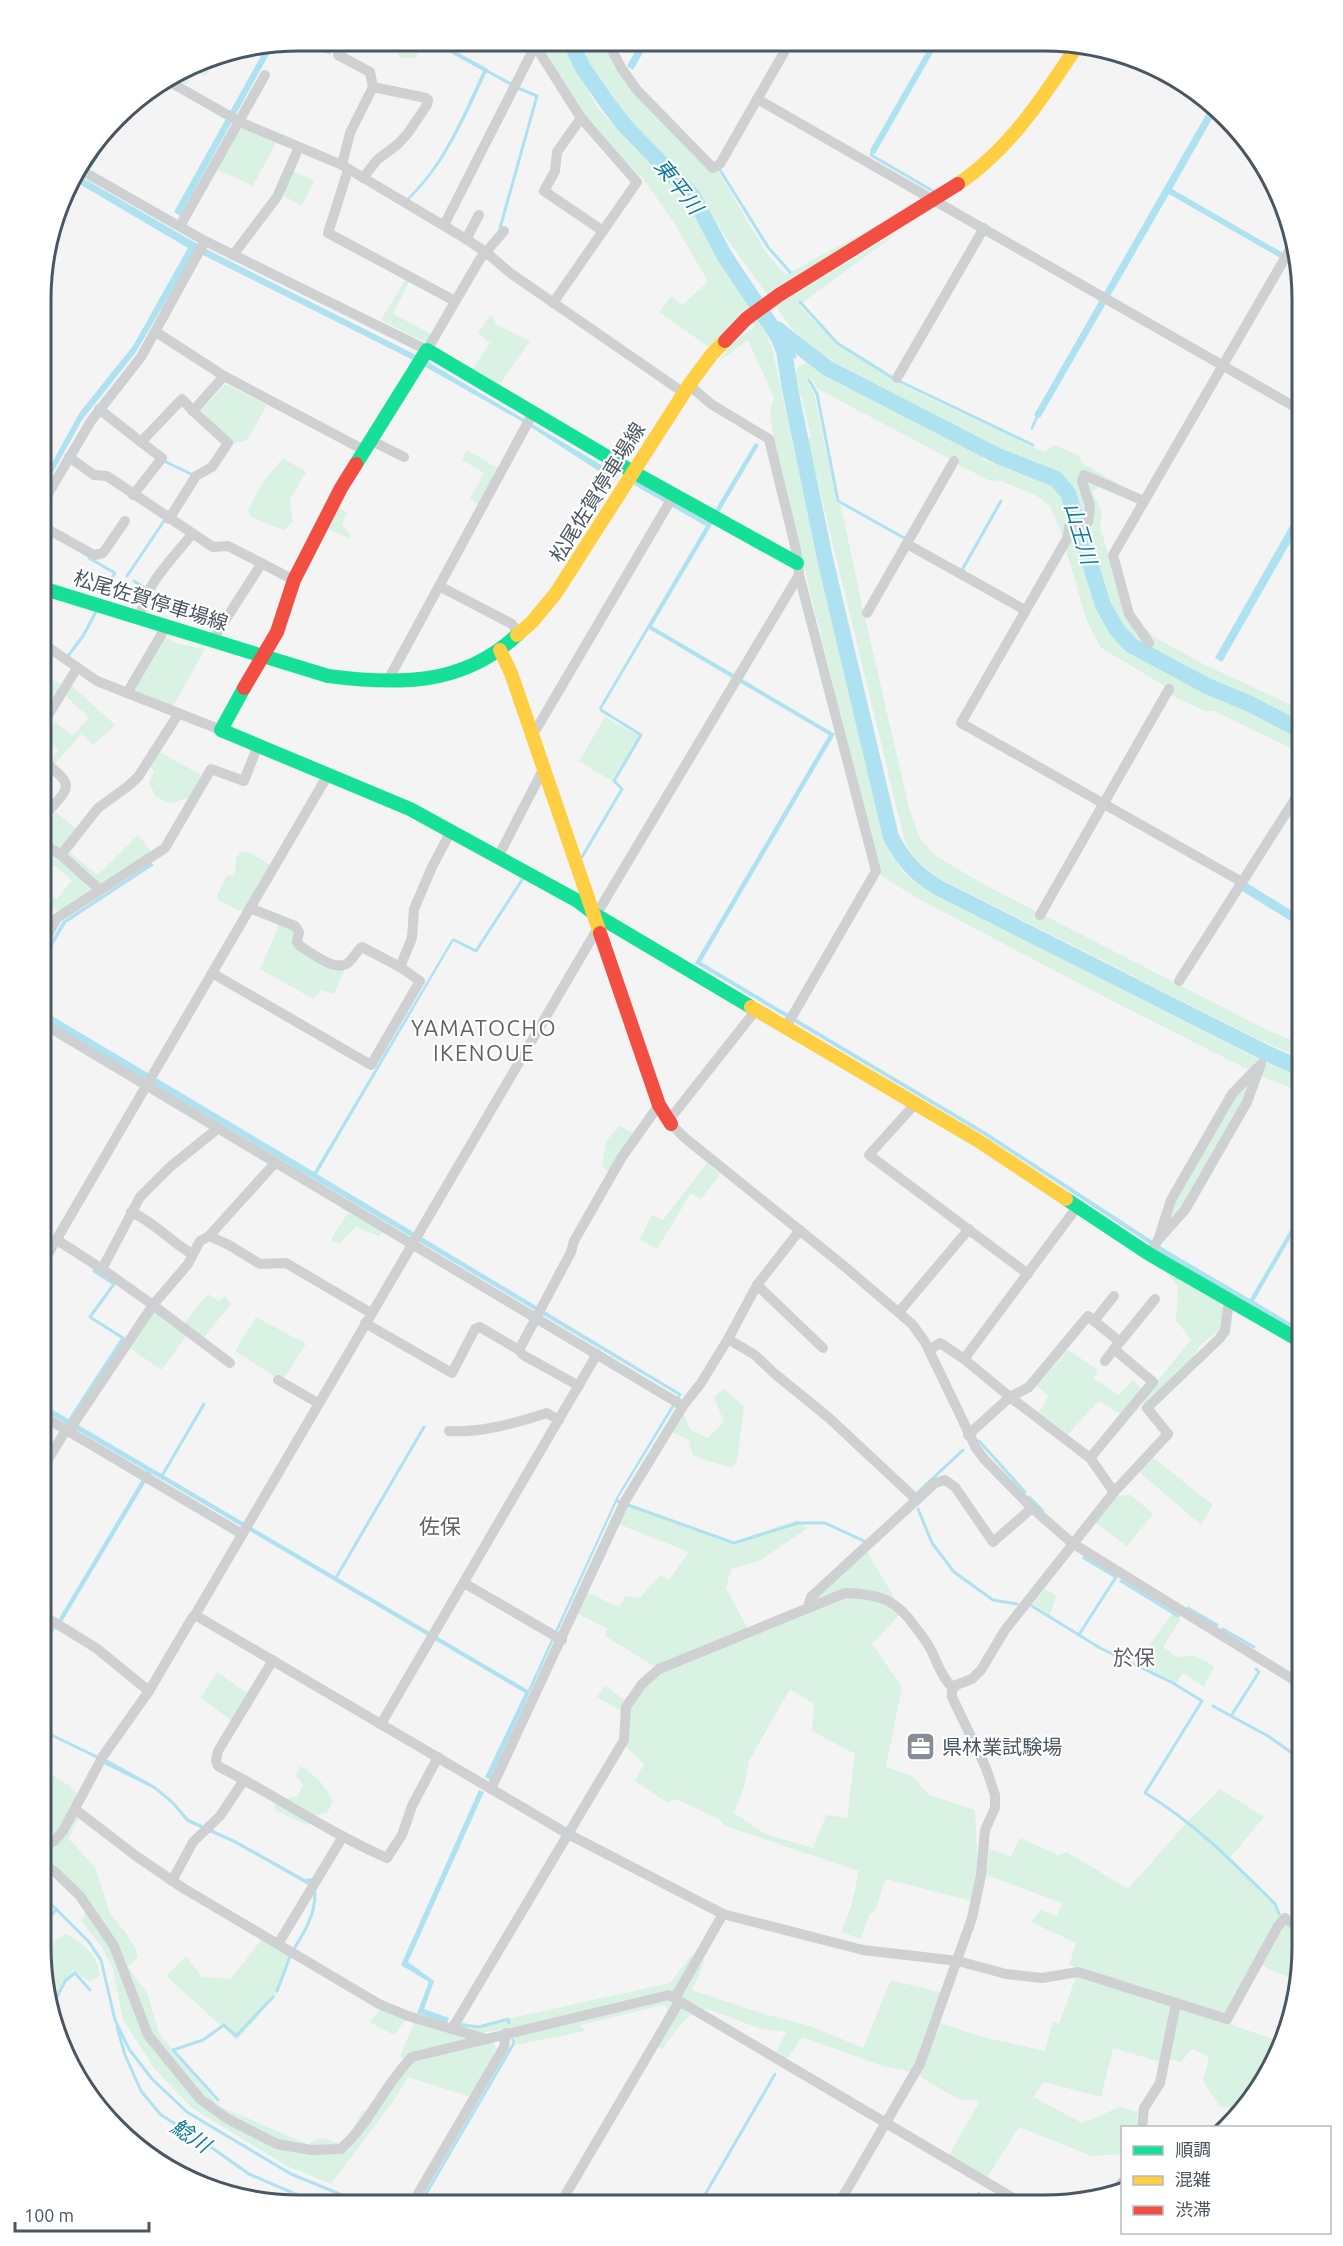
<svg xmlns="http://www.w3.org/2000/svg" width="1343" height="2246" viewBox="0 0 1343 2246" font-family="Ubuntu,'Noto Sans JP',sans-serif">
<style>
.green{fill:#d9f2e3;fill-rule:evenodd}
.water{fill:#aee2f0}
.lines{fill:none;stroke-linecap:round;stroke-linejoin:round}
.stream{stroke:#aee2f0;stroke-width:3}
.river{stroke:#aee2f0;stroke-width:16}
.street{stroke:#ced0d2;stroke-width:10}
.fast{stroke:#16e098;stroke-width:14}
.slow{stroke:#ffcf43;stroke-width:14}
.jam{stroke:#f24e42;stroke-width:14}
.labels{text-anchor:middle;dominant-baseline:central;stroke-width:4.5;stroke-linejoin:round;paint-order:stroke}
.street-label{font-size:20px;fill:#4a5661;stroke:#fff}
.poi-label{font-size:20px;fill:#4a5661;stroke:#fff;text-anchor:start}
.water-label{font-size:21px;font-style:italic;fill:#0c7c9b;stroke:#fff}
.neighbourhood-label{font-size:21px;fill:#5f6368;stroke:#fff}
.quarter-label{font-size:22px;letter-spacing:1.5px;fill:#5f6368;stroke:#fff}
.rim{fill:none;stroke:#4a5661;stroke-width:3}
</style>
<rect width="100%" height="100%" fill="#f4f4f4"/>
<g class="green">
<polygon points="387,41 425,41 415,58 401,58"/>
<polygon points="539,41 562,41 597,107 633,146 680,192 725,268 751,304 772,347 818,560 890,852 904,873 934,893 1258,1059 1302,1077 1302,1092 1267,1079 1122,1006 917,898 880,875 803,563 773,434 770,411 774,398 748,340 719,361 732,344 755,326 746,311 709,347 659,312 672,296 682,305 708,282 673,221 644,180 584,118"/>
<polygon points="577,41 602,41 633,90 718,171 766,252 785,275 896,215 772,292 779,304 903,229 799,305 836,344 908,388 1044,452 1054,445 1080,456 1081,462 1127,489 1100,484 1093,493 1102,512 1100,527 1109,556 1132,616 1156,638 1205,665 1302,710 1302,726 1193,674 1124,630 1112,616 1076,493 1060,475 988,446 835,368 792,329 727,239 695,187 619,109 594,72"/>
<polygon points="217,57 206,76 195,71 186,85 172,78 201,60"/>
<polygon points="240,125 277,141 253,186 216,169"/>
<polygon points="291,170 314,181 302,206 282,195"/>
<polygon points="405,280 409,282 393,314 433,335 425,342 381,320"/>
<polygon points="491,315 497,325 530,341 499,385 473,369 490,343 478,333"/>
<path d="M808,362L982,452L983,459L1018,473L1020,470C1055,484 1059,487 1076,521L1072,525L1101,615L1112,635L1128,649L1203,689L1302,738V757L1293,749L1214,711H1205L1171,695L1165,686L1100,647L1087,621L1060,530L1049,505L1034,494L1001,481L988,480L961,466L950,459L818,389L811,378L807,381L814,394L837,503L841,506L861,600L909,808L920,839L936,856L985,885L1267,1030L1302,1044V1058L1264,1042L940,879L915,859L905,842L808,441L811,437L801,395L797,393L794,375L798,367Z"/>
<polygon points="226,384 267,405 247,440 232,444 201,410"/>
<polygon points="467,450 498,468 478,504 470,499 484,473 462,460"/>
<polygon points="283,458 306,472 290,500 293,521 284,530 251,517 248,510 263,482"/>
<polygon points="336,507 347,512 342,526 350,533 350,539 326,528"/>
<polygon points="163,636 176,643 205,649 173,706 132,689"/>
<polygon points="42,674 62,685 42,717"/>
<polygon points="71,685 115,725 93,745 81,734 53,766 49,762 58,751 45,736 55,722 72,736 89,718 65,695"/>
<polygon points="605,717 639,736 612,781 579,761"/>
<polygon points="158,751 201,775 190,797 171,804 156,797 149,783 154,771 148,764"/>
<polygon points="56,812 75,828 66,849 96,874 101,872 138,835 152,852 60,912 42,900 42,889 57,899 72,880 42,856 42,826"/>
<polygon points="241,852 249,852 272,866 245,910 240,911 218,900 217,895 227,876 235,875 236,858"/>
<polygon points="280,923 297,933 294,944 329,965 344,971 334,994 321,990 313,999 260,969"/>
<polygon points="1252,1076 1244,1102 1183,1209 1167,1226 1173,1203 1233,1098"/>
<polygon points="620,1126 635,1134 609,1173 602,1165 606,1141"/>
<polygon points="707,1163 720,1174 701,1199 691,1193 657,1249 640,1239 652,1215 663,1220"/>
<polygon points="347,1214 357,1216 384,1230 379,1236 356,1227 339,1244 331,1240"/>
<polygon points="1161,1267 1219,1299 1225,1312 1221,1329 1200,1345 1191,1363 1144,1406 1142,1400 1191,1340 1176,1320 1178,1286"/>
<polygon points="208,1294 219,1301 225,1296 231,1304 202,1340 187,1335 161,1370 127,1346 154,1308 180,1328"/>
<polygon points="256,1317 306,1344 282,1381 235,1351"/>
<polygon points="1068,1350 1098,1370 1093,1378 1118,1395 1133,1380 1143,1391 1122,1415 1099,1401 1068,1434 1039,1412 1048,1396 1037,1386"/>
<polygon points="724,1389 744,1407 737,1461 731,1468 693,1456 689,1440 670,1431 683,1414 691,1430 708,1438 724,1422 714,1397"/>
<polygon points="1151,1456 1213,1505 1201,1525 1138,1471"/>
<polygon points="1131,1495 1153,1514 1127,1546 1094,1522 1115,1496"/>
<polygon points="627,1503 733,1542 797,1520 808,1528 759,1561 731,1569 726,1588 748,1629 657,1668 605,1636 607,1628 576,1613 586,1592 619,1607 626,1596 640,1598 660,1575 669,1580 689,1552 618,1524"/>
<polygon points="866,1550 895,1599 871,1591 817,1601 815,1597"/>
<polygon points="1045,1589 1056,1596 1050,1615 1033,1604"/>
<path d="M847,1596L871,1597L902,1612L872,1644L902,1687L886,1767L912,1776L929,1795L975,1810L978,1868L971,1901L886,1879L875,1910L869,1915L861,1939L841,1932L851,1907L859,1871L725,1826L719,1819L676,1799L668,1803L635,1781L644,1764L625,1746L628,1709L658,1672ZM790,1689L814,1704L812,1731L855,1754L847,1818L826,1815L813,1848L766,1834L734,1813L744,1787L749,1761Z"/>
<polygon points="1172,1614 1181,1619 1163,1647 1177,1657 1193,1655 1214,1666 1204,1687 1183,1673 1176,1683 1136,1664"/>
<polygon points="217,1672 250,1695 232,1721 201,1698"/>
<polygon points="605,1686 625,1700 621,1711 597,1697"/>
<path d="M300,1766C315,1774 325,1786 333,1801L327,1813L313,1816L307,1825L275,1810V1801L298,1796L303,1785L296,1776Z"/>
<polygon points="41,1768 67,1784 80,1796 78,1818 69,1839 95,1867 110,1913 125,1932 136,1949 138,1957 128,1967 147,1993 159,2033 219,2106 308,2144 322,2138 339,2143 353,2129 363,2110 373,2115 409,2066 400,2056 414,2022 468,2038 494,2043 496,2050 471,2097 408,2077 393,2102 331,2184 287,2166 192,2108 155,2069 123,2020 113,1969 101,1946 81,1921 91,1904 41,1859"/>
<path d="M1220,1789L1264,1817L1230,1858L1276,1902L1282,1916L1224,2014L1170,2006L1160,2062L1113,2048L1101,2097L1044,2082L1033,2097L1082,2123L1120,2107L1138,2112L1136,2127L1122,2128V2154L1092,2156L1019,2127L987,2177L949,2155L980,2101L958,2099L912,2072L883,2066L802,2037L787,2059L776,2053L786,2032L761,2029L708,2009C687,2010 674,2034 662,2049L650,2042L668,2010L664,2005L580,2025L585,2031L516,2045L514,2027L478,2034L458,2029L461,2021L476,2026L670,1983L691,1956L705,1960L692,1990L764,2014L813,2027L863,2048L891,1980L943,1993L923,2067L940,2023L979,2036L1045,2051L1053,2021L1059,2024L1076,1977L1103,1976L1069,1965L1076,1943L1031,1922L1040,1910L1057,1916L1062,1903L986,1875L989,1849L1011,1856L1020,1838L1058,1855L1067,1852L1128,1889L1188,1821Z"/>
<path d="M1285,1922C1312,1936 1299,1957 1291,1978L1273,1971L1260,1964Z"/>
<path d="M66,1934C83,1943 98,1955 100,1976L90,1982L74,1971L63,1981L52,2006L41,1949Z"/>
<polygon points="262,1939 291,1956 276,1996 237,2040 166,1976 186,1956 202,1977 231,1979"/>
<polygon points="1179,2007 1282,2042 1249,2104 1245,2108 1220,2107 1203,2081 1209,2057 1192,2049 1181,2062 1170,2059"/>
<polygon points="381,2009 407,2018 394,2035 370,2022"/>
</g>
<g class="water">
<polygon points="304,41 327,47 331,41 338,41 330,54 289,43"/>
<path d="M429,41H437L488,69C466,116 446,165 408,201L405,200C443,165 462,116 483,71Z"/>
<polygon points="641,41 649,42 633,70 627,66"/>
<polygon points="932,42 939,42 875,154 870,150"/>
<polygon points="274,45 180,216 174,212 266,47"/>
<polygon points="1212,104 1217,110 1172,189 1295,260 1296,267 1169,194 1040,418 1034,415"/>
<polygon points="76,174 208,250 418,356 618,475 615,480 608,477 523,422 415,361 195,251 136,352 82,420 42,492 42,481 80,412 133,346 188,248 71,179"/>
<polygon points="755,443 759,445 652,626 835,734 701,962 986,1132 1168,1251 1250,1299 1302,1210 1302,1218 1254,1301 1302,1330 1302,1337 1163,1255 1145,1241 984,1135 695,963 829,735 649,629 601,710 599,708 706,526 634,485 636,481 708,522"/>
<polygon points="1302,505 1302,522 1222,662 1215,658"/>
<polygon points="151,863 154,865 66,923 42,964 42,957 63,921"/>
<polygon points="1247,883 1302,917 1302,928 1242,891"/>
<polygon points="452,939 454,940 317,1174 682,1394 619,1497 490,1780 485,1777 525,1693 151,1473 62,1622 58,1620 147,1471 41,1409 41,1403 528,1690 617,1496 678,1395 42,1018 42,1010 314,1172"/>
<polygon points="106,1759 155,1786 173,1801 189,1819 235,1840 305,1879 317,1877 310,1886 234,1843 187,1822 171,1803 154,1789 104,1764"/>
<polygon points="479,1790 484,1792 408,1962 434,1981 424,2009 449,2018 447,2023 417,2013 429,1982 401,1965"/>
</g>
<g class="lines">
<g class="stream">
<polyline points="487,71 511,84"/>
<polyline points="872,152 871,155 933,191"/>
<polyline points="720,170 768,247 790,272"/>
<polyline points="500,228 537,96 518,88"/>
<polyline points="800,302 837,343 893,378"/>
<polyline points="788,339 795,357"/>
<polyline points="809,380 817,394 838,501 906,539"/>
<polyline points="899,381 1033,445"/>
<polyline points="1032,428 1037,417"/>
<polyline points="164,461 193,475"/>
<polyline points="89,558 115,573 102,595"/>
<polyline points="964,571 962,570 1001,501"/>
<polyline points="127,576 166,518"/>
<polyline points="134,581 146,589"/>
<polyline points="151,593 181,613"/>
<polyline points="68,656 83,636 96,612"/>
<polyline points="582,857 622,789 614,781 641,735 601,710"/>
<polyline points="454,940 476,951 522,880"/>
<polyline points="70,1419 123,1338 90,1317 114,1284 94,1271"/>
<polyline points="979,1441 1025,1492"/>
<polyline points="163,1474 204,1404"/>
<polyline points="916,1494 963,1450"/>
<polyline points="1029,1497 1043,1511"/>
<polyline points="617,1501 734,1543 798,1523 825,1523 866,1542"/>
<polyline points="918,1509 932,1543 954,1572 993,1600 1017,1604"/>
<polyline points="337,1576 424,1427"/>
<polyline points="1121,1581 1178,1616"/>
<path d="M1032,1606L1100,1648L1173,1683L1202,1701L1145,1793C1196,1824 1233,1862 1275,1904L1279,1914"/>
<polyline points="1188,1608 1217,1625"/>
<polyline points="1223,1629 1254,1647"/>
<polyline points="1080,1633 1116,1577 1084,1558"/>
<polyline points="41,1650 54,1627"/>
<polyline points="1256,1669 1259,1672 1231,1716 1268,1736 1302,1760"/>
<polyline points="1213,1706 1231,1716"/>
<polyline points="41,1730 97,1757"/>
<polyline points="41,1894 89,1942 101,1960 115,2020 129,2049 152,2079 187,2112 291,2174 352,2199 371,2204"/>
<polyline points="41,1926 57,1909"/>
<path d="M294,1949C305,1931 315,1915 315,1893"/>
<polyline points="277,1991 290,1957"/>
<polyline points="52,2007 65,1981 75,1973 90,1990"/>
<polyline points="461,2025 479,2027 508,2019 509,2023"/>
<polyline points="117,2027 125,2055 141,2091 161,2115 198,2138 249,2174 316,2203"/>
<polyline points="218,2100 173,2050 203,2040 224,2025 236,2036 273,1997"/>
<polyline points="420,2204 514,2043 513,2040"/>
<polyline points="699,2205 775,2074"/>
<polyline points="972,2205 979,2193"/>
</g>
<g class="river">
<path d="M570,41L583,68L608,104L625,126L693,196L724,255L779,338L784,351L790,389L826,563L891,837C905,863 915,873 939,888L1264,1052L1302,1069"/>
<polyline points="777,329 827,368 998,456 1056,479 1068,493 1103,605 1117,630 1131,645 1207,686 1250,704 1302,731"/>
</g>
<g class="street">
<polyline points="346,41 338,55 370,72 373,87 426,98 428,100 427,105 408,133 398,144 377,160 363,178"/>
<polyline points="607,41 622,69 637,90 713,168 720,164 790,42"/>
<polyline points="533,46 538,50 581,118 637,182 553,303"/>
<polyline points="168,81 240,122 342,165 466,239 487,253 509,272 684,393"/>
<polyline points="757,99 1302,411"/>
<polyline points="581,118 557,152 555,171 544,191 603,231"/>
<polyline points="342,165 350,133 373,87"/>
<polyline points="79,169 205,241 427,350 480,259 504,231"/>
<polyline points="348,170 328,233 455,301"/>
<polyline points="444,225 531,54 533,42"/>
<polyline points="180,226 265,75"/>
<polyline points="466,239 479,215"/>
<polyline points="233,255 277,197 299,147"/>
<polyline points="156,332 224,376 364,450"/>
<polyline points="897,378 984,228"/>
<polyline points="689,385 711,404 769,439 796,550 799,575 876,871 786,1027"/>
<polyline points="99,409 141,442 182,399 193,411"/>
<polyline points="370,440 404,457"/>
<polyline points="69,457 94,475 107,476 213,547 228,546 294,580"/>
<polyline points="133,495 162,458 141,442"/>
<polyline points="1144,501 1084,475 1082,481 1090,506 1088,522 1069,527 1068,537 961,723 1242,882"/>
<polyline points="42,504 91,421 141,357 205,241"/>
<polyline points="169,519 196,476 212,467 228,443 193,411 224,376"/>
<polyline points="42,526 94,555 103,553 125,521"/>
<polyline points="907,544 1025,610"/>
<polyline points="439,586 512,624 520,636"/>
<polyline points="867,613 954,461"/>
<path d="M141,617C140,590 176,555 192,534"/>
<polyline points="213,639 262,563"/>
<polyline points="42,643 97,681 221,730"/>
<polyline points="1149,643 1129,614 1113,555 1292,246"/>
<polyline points="387,682 533,413"/>
<polyline points="127,693 167,625"/>
<polyline points="42,725 77,668"/>
<polyline points="531,731 537,728 672,498"/>
<path d="M42,819C67,787 80,789 42,760"/>
<polyline points="42,843 61,855"/>
<polyline points="498,857 544,768"/>
<polyline points="100,890 61,855 98,808 127,787 138,777 179,713"/>
<path d="M250,908L295,926L299,932L297,942L300,946C312,953 337,974 349,962C355,957 356,951 362,947L400,967L412,938L414,909L432,867L451,831"/>
<polyline points="596,915 799,575"/>
<polyline points="1040,915 1169,689"/>
<polyline points="42,946 57,918 165,848 211,769 244,781 258,745"/>
<polyline points="212,973 371,1065 420,981 400,967"/>
<polyline points="1179,981 1302,788"/>
<polyline points="42,1023 683,1406"/>
<polyline points="915,1104 869,1155 1028,1274"/>
<polyline points="667,1118 673,1115 756,1010"/>
<polyline points="671,1124 685,1138 844,1266 912,1324 925,1342 976,1448 985,1460 1032,1508 1072,1543 1302,1685"/>
<path d="M131,1212C153,1221 171,1242 192,1254"/>
<polyline points="209,1236 229,1245 260,1264 286,1263 371,1313"/>
<polyline points="1159,1237 1171,1200 1232,1094 1257,1068"/>
<polyline points="57,1240 102,1269 140,1197 170,1167 217,1129"/>
<polyline points="1149,1254 1158,1240 1185,1210 1247,1102 1261,1064"/>
<polyline points="41,1266 329,773"/>
<polyline points="757,1285 823,1348"/>
<polyline points="899,1312 969,1229"/>
<polyline points="1094,1321 1114,1296"/>
<polyline points="365,1323 452,1373 475,1329 480,1327 519,1350 571,1252 574,1241 622,1157 659,1105"/>
<polyline points="728,1339 755,1355 775,1374 828,1417 917,1500"/>
<polyline points="1120,1342 1155,1299"/>
<polyline points="519,1350 523,1355 579,1386"/>
<polyline points="929,1350 940,1343 964,1359 1010,1397 1029,1387 1088,1316 1120,1342 1114,1349 1153,1382 1090,1458"/>
<polyline points="964,1359 1077,1207"/>
<polyline points="1105,1361 1114,1349"/>
<polyline points="230,1363 153,1305 188,1264 200,1241 209,1236 275,1163"/>
<polyline points="278,1380 318,1403"/>
<polyline points="41,1415 242,1534"/>
<path d="M449,1431C482,1433 516,1423 547,1413L559,1420"/>
<polyline points="41,1471 66,1430 70,1429 153,1305 102,1269"/>
<polyline points="1114,1492 1168,1434 1147,1408 1220,1338 1225,1331 1229,1300"/>
<polyline points="464,1583 562,1640"/>
<polyline points="808,1607 811,1597 935,1483 945,1480 955,1487 993,1542 1032,1508"/>
<polyline points="41,1614 96,1648 149,1691"/>
<polyline points="195,1615 568,1834 723,1914 863,1950 958,1961 1006,1974 1042,1978 1078,1972 1176,2003 1160,2083 1144,2108 1142,2128"/>
<polyline points="381,1724 597,1354"/>
<path d="M244,1780C291,1806 337,1836 387,1858L402,1835L412,1806L438,1757"/>
<polyline points="491,1789 625,1501 683,1406 701,1383 728,1339 757,1285 800,1230"/>
<polyline points="76,1810 136,1856 183,1888 379,2004 408,2016 483,2038"/>
<polyline points="41,1848 54,1841 63,1831 103,1756 149,1691 192,1618 195,1615 599,926"/>
<path d="M41,1863L54,1871L80,1896L114,1946L148,2035L200,2099L228,2119L277,2144L311,2150L341,2149C370,2123 384,2085 412,2057L669,1995L1025,2205"/>
<polyline points="172,1881 193,1842 220,1816 244,1780 218,1766 216,1761 218,1751 273,1660"/>
<polyline points="278,1944 342,1838"/>
<polyline points="675,1998 723,1914"/>
<polyline points="1176,2003 1227,2019 1278,1926 1285,1918 1296,1926 1302,1919"/>
<path d="M452,2029L624,1740L626,1707L642,1684L659,1669L845,1593C880,1594 896,1599 916,1628C922,1636 928,1643 932,1652C938,1665 943,1679 953,1688"/>
<polyline points="1117,2191 1122,2182"/>
<polyline points="412,2204 504,2047 506,2033"/>
<polyline points="560,2204 679,2002"/>
<polyline points="838,2205 920,2064 972,1918 981,1875 985,1830 995,1808 995,1795 986,1768 952,1697 952,1691 956,1685 972,1679 981,1670 1005,1630 1114,1492 1090,1458 1010,1397 968,1435"/>
</g>
<g class="fast">
<polyline points="65,193 92,153"/>
<polyline points="356,464 427,350 633,472 797,563"/>
<path d="M42,588L328,676C398,685 462,686 517,635"/>
<polyline points="244,688 221,730 410,809 576,900 596,915 751,1007"/>
<polyline points="1066,1199 1149,1254 1302,1342"/>
</g>
<g class="slow">
<path d="M958,184C1011,148 1044,96 1079,43"/>
<polyline points="517,635 532,622 556,593 689,385 712,354 725,341"/>
<polyline points="500,650 511,673 600,933"/>
<polyline points="751,1007 977,1140 1066,1199"/>
</g>
<g class="jam">
<polyline points="725,341 746,319 779,295 958,184"/>
<polyline points="244,688 277,632 294,580 341,488 356,464"/>
<polyline points="600,933 659,1105 671,1124"/>
</g>
</g>
<defs>
<symbol id="office-square" viewBox="-11 -11 22 22"><rect x="-9" y="-9" width="18" height="18" rx="4" fill="#868d94" stroke="#fff"/><path d="M-6-3h4V-5.5h4V-3h4V5H-6ZM-1-4.5V-3h2v-1.5ZM-6 0V1H6V0Z" fill="#fff"/></symbol>
</defs>
<g fill-rule="evenodd">
<use href="#office-square" x="904" y="1730" width="33" height="33"/>
</g>
<g class="labels">
<g class="street-label">
<text transform="translate(597 492) rotate(-58)">松尾佐賀停車場線</text>
<text transform="translate(151 600) rotate(17)">松尾佐賀停車場線</text>
</g>
<g class="poi-label">
<text x="942" y="1746">県林業試験場</text>
</g>
<g class="water-label">
<text transform="translate(679 186) rotate(52)">東平川</text>
<text transform="translate(1081 533) rotate(73)">山王川</text>
<text transform="translate(191 2135) rotate(34)">鯰川</text>
</g>
<g class="neighbourhood-label">
<text x="440" y="1526">佐保</text>
<text x="1134" y="1657">於保</text>
</g>
<g class="quarter-label">
<text x="484" y="1027">YAMATOCHO<tspan x="484" dy="25">IKENOUE</tspan></text>
</g>
</g>
<path d="M0 0H1343V2246H0ZM299 51H1044A248 248 0 0 1 1292 299V1947A248 248 0 0 1 1044 2195H299A248 248 0 0 1 51 1947V299A248 248 0 0 1 299 51Z" fill="#fff" fill-rule="evenodd"/>
<path class="rim" d="M299 51H1044A248 248 0 0 1 1292 299V1947A248 248 0 0 1 1044 2195H299A248 248 0 0 1 51 1947V299A248 248 0 0 1 299 51Z"/>
<rect x="1121" y="2126" width="210" height="108" fill="#ffffff" stroke="#b7bbc0" stroke-width="1.5"/>
<rect x="1133" y="2146" width="30" height="9" fill="#16e098" stroke="#b7bbc0" stroke-width="1.5"/>
<text x="1175" y="2156" font-size="18" fill="#4a5661">順調</text>
<rect x="1133" y="2176" width="30" height="9" fill="#ffcf43" stroke="#b7bbc0" stroke-width="1.5"/>
<text x="1175" y="2186" font-size="18" fill="#4a5661">混雑</text>
<rect x="1133" y="2206" width="30" height="9" fill="#f24e42" stroke="#b7bbc0" stroke-width="1.5"/>
<text x="1175" y="2216" font-size="18" fill="#4a5661">渋滞</text>
<path d="M15 2222v9h134v-9" fill="none" stroke="#4a5661" stroke-width="3"/>
<text x="24" y="2222" font-size="18" fill="#4a5661" stroke="#ffffff" stroke-width="4.5" paint-order="stroke">100 m</text>
</svg>
